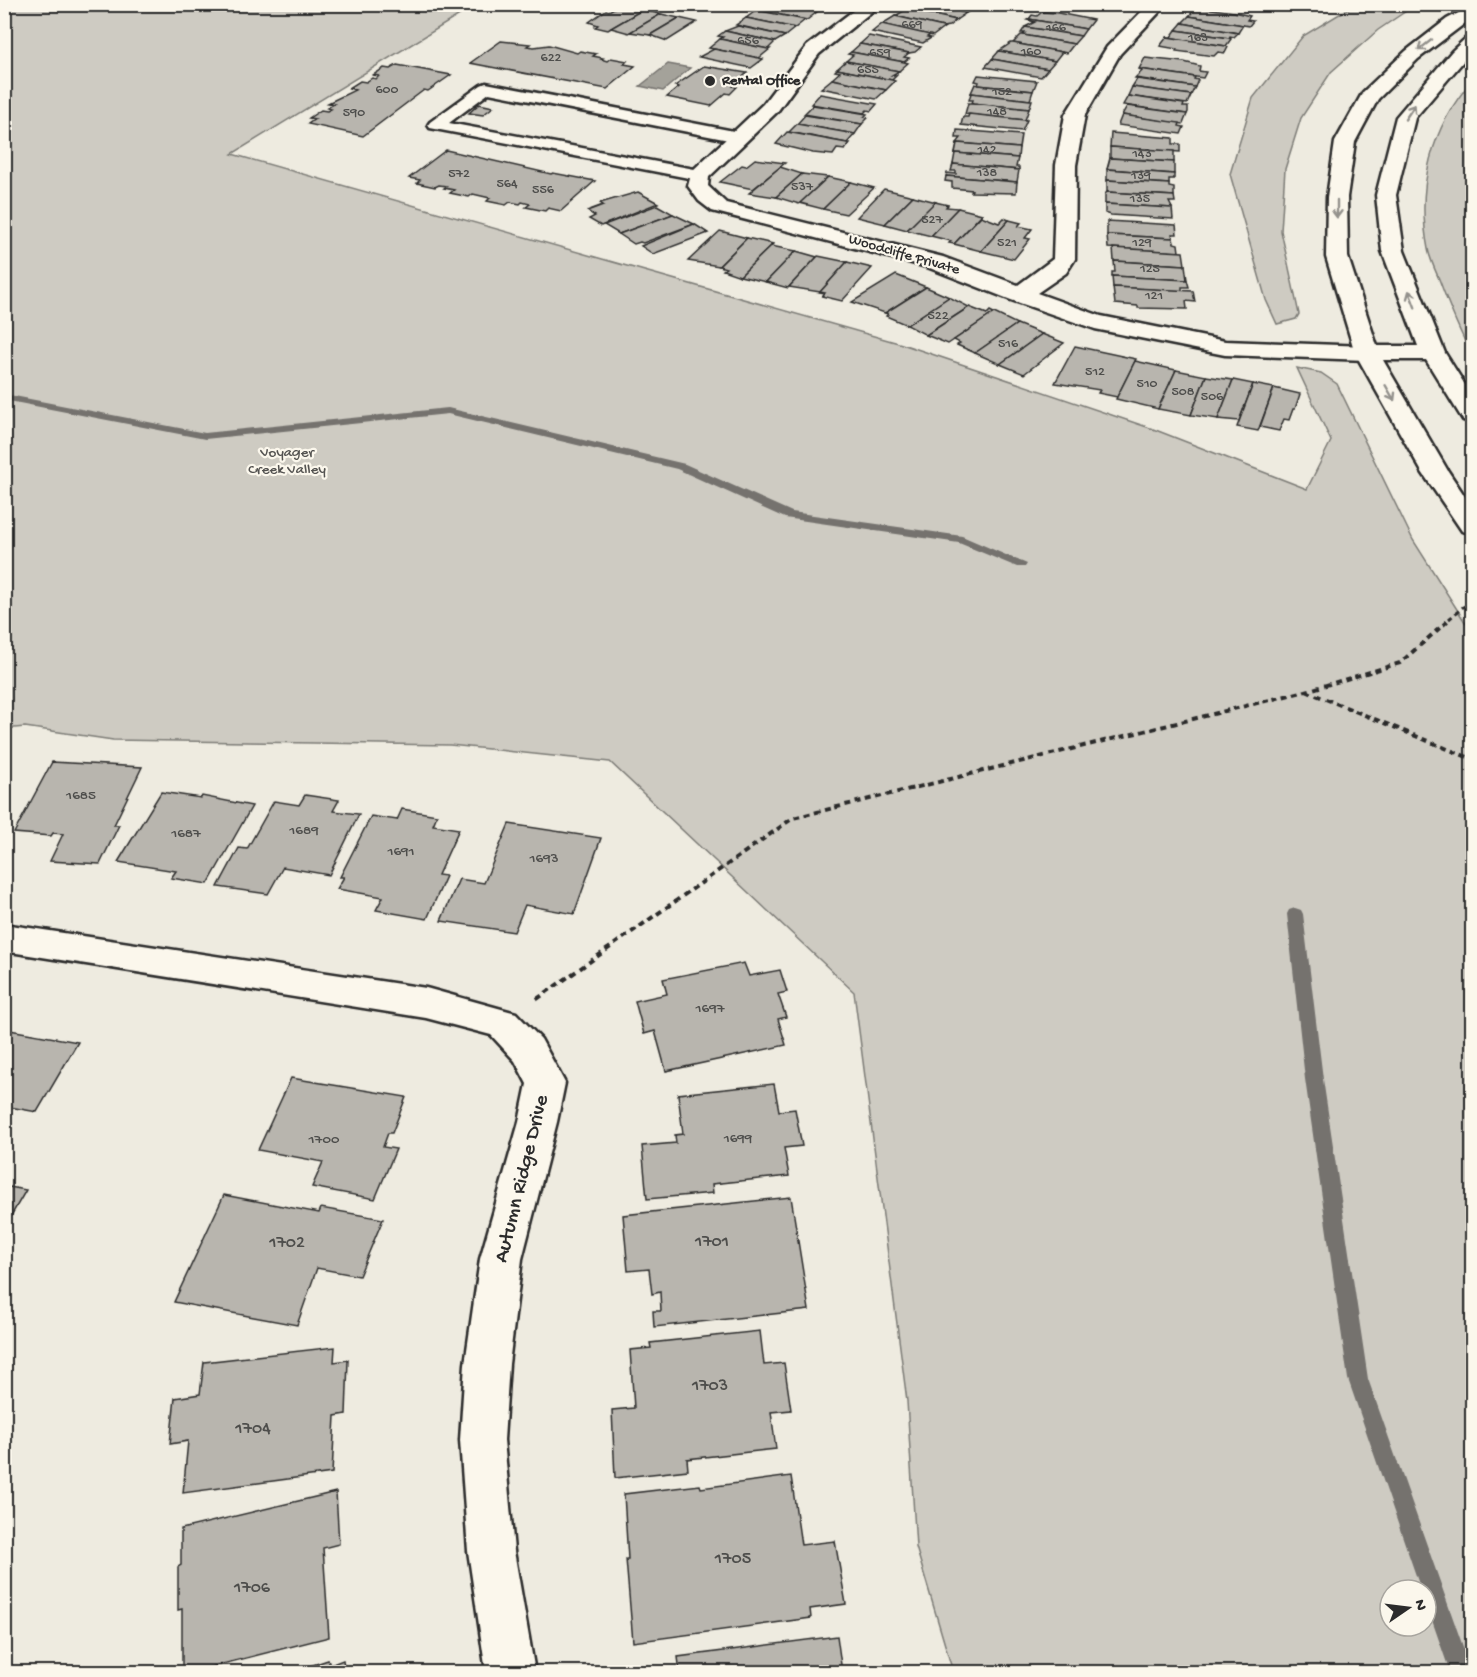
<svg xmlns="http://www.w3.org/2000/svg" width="1477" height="1677" viewBox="0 0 1477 1677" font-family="'Gochi Hand',sans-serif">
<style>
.green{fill:#cecbc2;stroke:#7c7b76;stroke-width:1.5;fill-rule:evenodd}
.water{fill:#a4a29a;stroke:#74726e;stroke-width:1.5}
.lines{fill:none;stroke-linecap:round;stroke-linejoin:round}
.stream{fill:#74726e;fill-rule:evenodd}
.building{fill:#b8b5ae;stroke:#2b2b2b;stroke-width:1.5}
.service-casing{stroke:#2b2b2b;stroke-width:5}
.minor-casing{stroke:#2b2b2b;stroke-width:5}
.secondary-casing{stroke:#2b2b2b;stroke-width:5}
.path-far1{stroke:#2b2b2b;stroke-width:3;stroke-dasharray:4.5 4;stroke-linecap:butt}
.path{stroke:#2b2b2b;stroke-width:4;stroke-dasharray:6 4.5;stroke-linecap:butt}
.service{fill:#fbf7ec;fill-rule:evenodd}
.minor{fill:#fbf7ec;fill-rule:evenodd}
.secondary{fill:#fbf7ec;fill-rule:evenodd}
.oneway{stroke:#93918c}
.poi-dot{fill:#2b2b2b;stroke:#fbf7ec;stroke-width:2}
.labels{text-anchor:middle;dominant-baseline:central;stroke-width:4.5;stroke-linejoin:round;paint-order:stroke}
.far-number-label{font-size:14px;fill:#4e4e4c}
.far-poi-label{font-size:15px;font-weight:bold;fill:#2b2b2b;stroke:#fbf7ec;text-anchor:start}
.far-street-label{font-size:15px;fill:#2b2b2b;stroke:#fbf7ec}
.far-park-label{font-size:15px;fill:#545351;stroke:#fbf7ec}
.number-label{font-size:15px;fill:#4e4e4c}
.near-number-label{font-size:18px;fill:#4e4e4c}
.near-street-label{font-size:21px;fill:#2b2b2b;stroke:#fbf7ec}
</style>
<rect width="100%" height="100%" fill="#eeebe0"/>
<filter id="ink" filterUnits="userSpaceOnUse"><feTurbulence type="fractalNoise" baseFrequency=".0167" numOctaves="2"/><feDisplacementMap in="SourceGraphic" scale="12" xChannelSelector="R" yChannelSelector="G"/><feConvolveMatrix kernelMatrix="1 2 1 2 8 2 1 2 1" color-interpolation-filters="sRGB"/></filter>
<g filter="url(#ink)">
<g class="green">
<polygon points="1356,4 1415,5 1378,30 1331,72 1301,118 1285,169 1281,231 1299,314 1296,319 1277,324 1266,300 1230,174 1253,98 1303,36"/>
<path d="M4,5H476L232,154L902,344L1153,429L1307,489L1331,441L1297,368L1321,373L1337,384L1413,540L1472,633V1672H953L916,1547L907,1401L854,992L610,762L450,745L113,740L25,727L5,729ZM1390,1590H1426V1626H1390Z"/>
<path d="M1472,81V355C1459,331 1449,306 1439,279C1435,270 1430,259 1428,249C1416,188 1431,127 1472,81Z"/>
</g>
<polygon class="water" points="668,64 690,68 663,91 640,86"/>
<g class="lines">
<g class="stream">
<polygon points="4,394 205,433 448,408 685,464 792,512 962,536 1027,564 1025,567 1017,567 959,543 785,518 677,469 448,414 205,439 4,400"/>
<polygon points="1295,908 1301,910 1303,914 1323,1079 1368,1379 1472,1672 1450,1672 1426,1603 1426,1590 1421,1590 1348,1379 1305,1079 1287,914 1289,910"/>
</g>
</g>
<g class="building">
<polygon points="765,4 779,4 817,12 807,20 761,11 764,9 760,8"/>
<polygon points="914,4 929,4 966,13 956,20 907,9"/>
<polygon points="929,4 968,4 977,7 966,13"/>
<polygon points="619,5 642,10 608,30 595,27 598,25 589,22 606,10 609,11"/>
<polygon points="1197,7 1234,12 1250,16 1247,20 1253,21 1249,26 1189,16"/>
<polygon points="907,9 956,20 949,26 943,27 895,16"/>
<polygon points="642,10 661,14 629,33 611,28"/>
<polygon points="757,10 761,11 805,20 795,28 746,18"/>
<polygon points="1042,12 1058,13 1093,20 1086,29 1029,19 1032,15 1037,16"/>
<polygon points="661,14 679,18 650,35 630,32"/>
<polygon points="895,16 943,27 945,27 933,36 882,24"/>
<polygon points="1189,16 1243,25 1238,33 1182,23"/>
<polygon points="679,18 697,22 667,41 650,35"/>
<polygon points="746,18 795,28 785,36 736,25"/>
<polygon points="1029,19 1086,29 1081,36 1025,27 1035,22 1027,20"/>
<polygon points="1182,23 1238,33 1234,37 1230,36 1229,38 1176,30"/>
<polygon points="882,24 930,35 927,37 931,38 923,43 872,32"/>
<polygon points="738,26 785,36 775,42 725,31"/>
<polygon points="1025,27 1081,36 1074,44 1023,35 1025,33 1021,33"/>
<polygon points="1176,30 1229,38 1231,39 1226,46 1167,37 1171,37"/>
<polygon points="725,31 775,42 768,49 720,39 723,37 718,36"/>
<polygon points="1021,35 1023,35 1074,44 1067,53 1013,43"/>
<polygon points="869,36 921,47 915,52 909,53 860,44"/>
<polygon points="1167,37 1226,46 1228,47 1225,53 1218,52 1214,56 1176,51 1177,49 1160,46"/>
<polygon points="720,39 768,49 770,49 759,58 709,48"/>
<polygon points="501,41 530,44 527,46 534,47 549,45 577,53 580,51 596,54 593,56 603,58 601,59 607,61 611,58 627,61 624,64 635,66 607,89 470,63"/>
<polygon points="1011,43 1013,43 1062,52 1055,61 999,51"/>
<polygon points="860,44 909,53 904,57 909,58 904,62 851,52"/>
<polygon points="714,49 759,58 763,59 751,68 699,57"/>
<polygon points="999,51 1055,61 1048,69 992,59"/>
<polygon points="851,52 904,62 908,63 899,71 846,61 853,55 848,54"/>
<polygon points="1145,58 1184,62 1200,66 1199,71 1206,72 1203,78 1139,69"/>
<polygon points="992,59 1048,69 1041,77 985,67"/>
<polygon points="846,61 899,71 892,75 897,75 892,80 837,69"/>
<polygon points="397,65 451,75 428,91 424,90 363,136 308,124 315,119 309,118 321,110 327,111 331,109 327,108 334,104 328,103 355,90 349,88 360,81 366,82 372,78 376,79 379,76 373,75 384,68 390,69"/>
<polygon points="704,66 747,73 733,86 737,87 730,94 726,93 711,106 667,97 679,87 675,86"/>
<polygon points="837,69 892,80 895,81 886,90 832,79 840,72 835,71"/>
<polygon points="1139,69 1195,77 1194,79 1198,80 1195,87 1135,78 1142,71"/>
<polygon points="978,75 1037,81 1033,91 978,85 979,82 975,81"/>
<polygon points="832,79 886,90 876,99 821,88"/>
<polygon points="1137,79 1195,87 1191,95 1132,87"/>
<polygon points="975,84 978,85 1033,91 1030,100 971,93"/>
<polygon points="1132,87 1191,95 1187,104 1128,96"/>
<polygon points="971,93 1030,100 1032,100 1029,109 972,103 973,100 969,100"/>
<polygon points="820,94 877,104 871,111 867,110 864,113 811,104"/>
<polygon points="1128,96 1184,104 1183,107 1188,107 1188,112 1187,114 1123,105"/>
<polygon points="968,103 972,103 1029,109 1025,120 965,114"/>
<polygon points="479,104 493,107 483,115 469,113"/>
<polygon points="813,105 867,114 864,117 868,118 862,124 804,114"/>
<polygon points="1127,106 1187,114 1183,124 1122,115"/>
<polygon points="969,114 1025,120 1027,120 1022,131 961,125 963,117 968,117"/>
<polygon points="805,115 862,124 855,134 797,124"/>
<polygon points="1122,115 1180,123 1179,126 1184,127 1181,134 1118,125"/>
<polygon points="797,124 855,134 847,143 789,132"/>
<polygon points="957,130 1021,135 1019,148 957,143 961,138 956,138"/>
<polygon points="787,132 847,143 850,143 845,150 837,149 833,155 813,153 776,144"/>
<polygon points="1111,133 1173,138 1173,144 1180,144 1180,152 1110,147"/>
<polygon points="957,143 1019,148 1018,158 955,153"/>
<polygon points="1110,147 1174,151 1174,162 1110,158"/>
<polygon points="446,150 551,174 553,173 595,181 561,211 548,208 545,211 526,207 530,204 522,202 520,204 510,202 506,205 487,201 490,198 473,194 469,197 450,193 454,190 444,188 447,186 439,185 435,187 417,183 420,180 409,178"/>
<polygon points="955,153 1018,158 1016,167 1019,167 1019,170 953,164"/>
<polygon points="1110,158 1174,162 1174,174 1107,169"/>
<polygon points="755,159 785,163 753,189 720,182 742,165 746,166"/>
<polygon points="953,164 1019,170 1017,182 946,176 947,173 956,174 956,171 951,171"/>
<polygon points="780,167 802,174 776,197 749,193"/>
<polygon points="1107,169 1174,174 1174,179 1169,179 1169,184 1107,180"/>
<polygon points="802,174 828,177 799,204 776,197"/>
<polygon points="946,176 1017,182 1016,193 971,192 972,190 952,188 952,182 945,181"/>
<polygon points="828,177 851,182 823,209 800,203"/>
<polygon points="1107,180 1169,184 1169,187 1174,188 1174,196 1107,192"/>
<polygon points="851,182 874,188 846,214 823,209"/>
<polygon points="884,189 913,196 885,224 857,217"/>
<polygon points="638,192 658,203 601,226 589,219 595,216 587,211 603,205 600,203"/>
<polygon points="1107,192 1174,196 1175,202 1169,202 1172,208 1105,204 1105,194"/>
<polygon points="913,196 936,202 907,230 885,224"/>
<polygon points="935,202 948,205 946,207 958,208 931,236 907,230"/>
<polygon points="1105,204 1172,208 1173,219 1111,215 1105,213"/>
<polygon points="657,205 673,214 619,234 604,225"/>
<polygon points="958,208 982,214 954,244 949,243 951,241 931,236"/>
<polygon points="673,214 694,224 643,243 640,242 634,244 619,234"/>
<polygon points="981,216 999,223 1004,218 1009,220 981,251 954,244"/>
<polygon points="1009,220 1021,223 1018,226 1032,229 1025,238 1030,239 1014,259 981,251"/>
<polygon points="1107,221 1176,225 1177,234 1172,234 1173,238 1107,235"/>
<polygon points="694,224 708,233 653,254 641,246"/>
<polygon points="720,231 747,238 719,266 688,261"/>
<polygon points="1107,235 1173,238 1174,243 1178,244 1179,252 1108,248"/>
<polygon points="747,238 773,244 740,276 723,270 726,268 719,266"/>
<polygon points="771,246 796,251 766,282 740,276"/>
<polygon points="1113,248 1183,252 1185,265 1114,261"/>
<polygon points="796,251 817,257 788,288 766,282"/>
<polygon points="818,256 847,262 820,292 789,287"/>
<polygon points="1114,261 1185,265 1187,280 1112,276 1112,272 1115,272"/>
<polygon points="847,262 872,268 842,301 822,296 825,293 820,292"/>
<polygon points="896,275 926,287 885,313 852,302"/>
<polygon points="1112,276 1187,280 1189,287 1182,287 1182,291 1113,287"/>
<polygon points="926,287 949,297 907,325 886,316 888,314 885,313"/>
<polygon points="1113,287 1193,291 1195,302 1186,301 1187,309 1138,308 1138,306 1115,304"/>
<polygon points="949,297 969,307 926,335 907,325"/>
<polygon points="969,307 987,314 990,311 994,313 948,344 926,335"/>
<polygon points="994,313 1017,324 975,353 957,345 960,343 954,340"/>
<polygon points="1017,324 1042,334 1000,364 975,353"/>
<polygon points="1042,334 1064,343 1024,374 1000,364"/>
<polygon points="1075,346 1136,359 1117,397 1098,393 1100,390 1055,383"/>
<polygon points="1135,361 1176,370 1158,409 1116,399"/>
<polygon points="1176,370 1206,376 1191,415 1158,409"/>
<polygon points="1206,376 1233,380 1218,419 1191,415"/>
<polygon points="1233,380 1253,384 1239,421 1218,419"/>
<polygon points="1253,384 1274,388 1258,431 1237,427"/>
<polygon points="1274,388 1300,394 1295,409 1293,409 1289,420 1284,419 1279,431 1260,427"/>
<polygon points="52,762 142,767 114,825 119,825 100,864 50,861 63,834 53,833 51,836 14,833"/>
<polygon points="161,792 201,798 202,796 252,806 208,884 171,878 176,871 118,862"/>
<polygon points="305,795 339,800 333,811 359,814 329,875 283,867 268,894 218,887 239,848 247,849 274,801 299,805"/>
<polygon points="402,809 437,815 433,825 459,829 438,875 446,876 427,919 376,910 383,897 337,889 344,877 340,877 371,816 397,820"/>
<polygon points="509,824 601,838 574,914 525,905 514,932 441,921 459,879 484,883"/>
<polygon points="744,963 749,976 780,970 787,992 778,994 786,1017 778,1019 786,1045 666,1071 655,1031 644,1034 635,1001 667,994 663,979"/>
<polygon points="4,1029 78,1042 37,1112 4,1106"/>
<polygon points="291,1078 406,1097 392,1133 388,1133 383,1147 396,1149 375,1199 312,1187 323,1162 258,1150"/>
<polygon points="774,1084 779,1111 795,1109 802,1146 784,1148 789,1176 712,1184 713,1193 647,1199 642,1146 676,1143 675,1135 683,1134 678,1094"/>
<polygon points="4,1186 26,1190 4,1228"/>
<polygon points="224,1195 319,1213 321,1208 383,1219 359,1276 317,1268 297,1325 174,1302"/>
<polygon points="791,1197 809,1310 654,1327 653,1311 661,1311 660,1292 652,1294 649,1269 628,1271 623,1215"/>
<polygon points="760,1331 764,1365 784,1363 791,1410 771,1412 776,1449 687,1459 688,1470 615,1478 612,1410 634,1408 630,1350 651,1348 650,1343"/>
<polygon points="335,1347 334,1362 348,1360 346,1414 335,1416 332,1473 183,1493 188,1441 170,1444 175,1398 200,1394 204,1362"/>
<polygon points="791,1476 801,1545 835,1541 846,1604 810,1609 811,1618 633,1642 626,1559 628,1559 624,1494 700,1485 701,1488"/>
<polygon points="336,1492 339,1544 323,1548 329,1637 191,1672 182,1672 182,1609 178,1610 178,1567 181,1565 181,1529"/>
<polygon points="837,1636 842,1672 680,1672 678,1657"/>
<polygon points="328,1660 330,1665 343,1660 345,1672 292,1672"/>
</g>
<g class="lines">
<defs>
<polygon id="service" points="486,83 739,132 747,137 739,142 489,93 449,123 705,171 707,175 699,180 430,128 428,125 430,122 481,85"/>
<g id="minor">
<polygon points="862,4 881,4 819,54 777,112 709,177 708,186 726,203 943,257 1018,285 1053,259 1056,165 1065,115 1107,47 1149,4 1167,4 1120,54 1085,115 1076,165 1075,259 1066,273 1037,293 1101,316 1225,341 1367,346 1375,348 1379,353 1375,358 1367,360 1225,355 1095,329 1011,300 927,267 712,211 699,201 688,186 692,171 763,104 807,46"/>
<polygon points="4,924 426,988 516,1013 541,1039 565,1083 557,1122 522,1259 509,1364 504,1440 514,1551 535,1672 486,1672 468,1551 460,1440 465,1364 480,1259 519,1122 527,1084 515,1061 491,1035 426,1018 4,951"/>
</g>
<polygon id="secondary" points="1472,6 1472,18 1418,59 1378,99 1355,142 1347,197 1348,257 1377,346 1418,346 1382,251 1376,195 1396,117 1452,51 1466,38 1472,37 1472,51 1415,118 1396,195 1404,251 1445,353 1472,396 1472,422 1463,420 1426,360 1383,360 1448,471 1472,507 1472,533 1462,531 1422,472 1355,353 1326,257 1327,197 1335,142 1363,92 1406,51 1447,19"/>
</defs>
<use href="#service" class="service-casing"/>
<use href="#minor" class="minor-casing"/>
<use href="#secondary" class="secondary-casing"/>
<polyline class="path-far1" points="1449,619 1463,607 1472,604"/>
<g class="path">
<polyline points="1306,691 1472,759"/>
<polyline points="537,999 793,818 1306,691 1400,663 1451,618"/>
</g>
<use href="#service" class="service"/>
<use href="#minor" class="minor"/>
<use href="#secondary" class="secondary"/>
</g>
<defs><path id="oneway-shaft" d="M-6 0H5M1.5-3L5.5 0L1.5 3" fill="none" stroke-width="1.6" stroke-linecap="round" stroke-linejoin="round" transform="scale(1.5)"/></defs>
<g class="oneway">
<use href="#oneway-shaft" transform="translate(1425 45) rotate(142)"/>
<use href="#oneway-shaft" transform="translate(1410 112) rotate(-56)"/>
<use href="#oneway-shaft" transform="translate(1337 209) rotate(90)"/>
<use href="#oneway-shaft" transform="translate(1412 299) rotate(-111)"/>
<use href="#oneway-shaft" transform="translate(1390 393) rotate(60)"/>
</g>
</g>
<circle class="poi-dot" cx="710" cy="81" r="6"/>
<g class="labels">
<g class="far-number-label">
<text x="912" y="25">669</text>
<text x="1056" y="28">166</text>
<text x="1198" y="38">163</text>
<text x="748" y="41">656</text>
<text x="1031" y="52">160</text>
<text x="880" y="53">659</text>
<text x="551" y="58">622</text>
<text x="868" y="70">655</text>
<text x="387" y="90">600</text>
<text x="1002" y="92">152</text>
<text x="997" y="112">148</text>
<text x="354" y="113">590</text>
<text x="987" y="150">142</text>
<text x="1142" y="154">143</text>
<text x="987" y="173">138</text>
<text x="459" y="174">572</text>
<text x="1141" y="176">139</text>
<text x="507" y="184">564</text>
<text x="802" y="187">537</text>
<text x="543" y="190">556</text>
<text x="1140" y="199">135</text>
<text x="932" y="220">527</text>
<text x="1007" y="243">521</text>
<text x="1142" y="243">129</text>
<text x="1150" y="269">125</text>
<text x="1154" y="296">121</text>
<text x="938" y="316">522</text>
<text x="1008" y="344">516</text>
<text x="1095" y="372">512</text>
<text x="1147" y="384">510</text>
<text x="1183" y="392">508</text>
<text x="1212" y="397">506</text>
</g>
<g class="far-poi-label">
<text x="722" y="81">Rental Office</text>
</g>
<g class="far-street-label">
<text transform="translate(904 255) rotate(16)">Woodcliffe Private</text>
</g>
<g class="far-park-label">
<text x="287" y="453">Voyager<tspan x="287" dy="17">Creek Valley</tspan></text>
</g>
<g class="number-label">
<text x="81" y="796">1685</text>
<text x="304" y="831">1689</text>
<text x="186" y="834">1687</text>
<text x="401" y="852">1691</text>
<text x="544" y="859">1693</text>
<text x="710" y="1009">1697</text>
<text x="738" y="1139">1699</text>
<text x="324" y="1140">1700</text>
</g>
<g class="near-number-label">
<text x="712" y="1242">1701</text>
<text x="287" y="1243">1702</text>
<text x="710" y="1386">1703</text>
<text x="253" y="1429">1704</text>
<text x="733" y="1559">1705</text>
<text x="252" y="1588">1706</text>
</g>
<g class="near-street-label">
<text transform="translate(523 1179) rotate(-76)">Autumn Ridge Drive</text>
</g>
</g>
<rect width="1477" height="1677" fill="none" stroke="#fbf7ec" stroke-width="24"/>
<rect x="12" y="12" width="1453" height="1653" fill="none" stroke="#2b2b2b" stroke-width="2" filter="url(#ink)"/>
<g transform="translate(1408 1608) rotate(76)"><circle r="28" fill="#fbf7ec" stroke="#a8a59f" stroke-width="1.5"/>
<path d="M0-4.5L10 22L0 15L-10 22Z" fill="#2b2b2b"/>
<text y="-9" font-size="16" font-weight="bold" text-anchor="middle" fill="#2b2b2b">N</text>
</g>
</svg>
